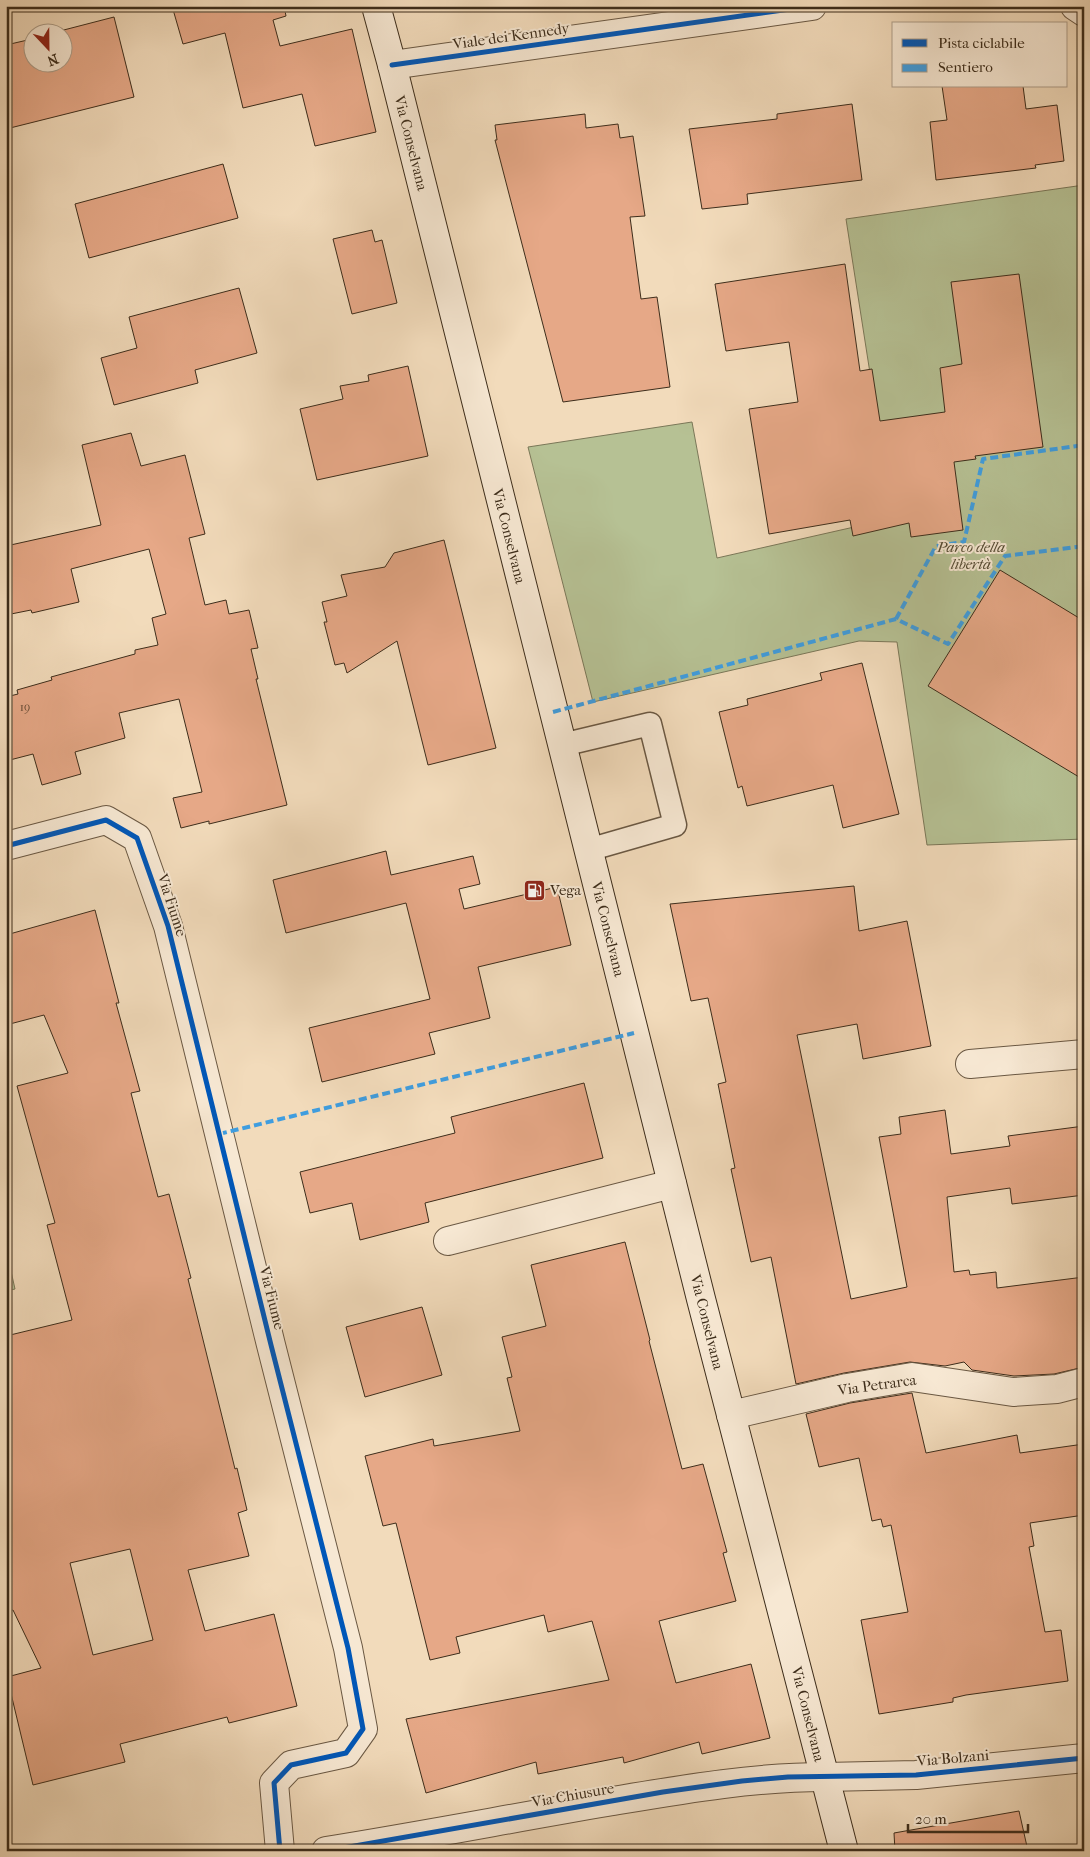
<svg xmlns="http://www.w3.org/2000/svg" width="1090" height="1857" viewBox="0 0 1090 1857" font-family="'IM FELL French Canon',serif">
<style>
.green{fill:#b6c194;stroke:#7a7758}
.building{fill:#e6a887;stroke:#3d2d1b;fill-rule:evenodd}
.lines{fill:none;stroke-linecap:round;stroke-linejoin:round}
.service-casing{stroke:#6a5843;stroke-width:25}
.minor-casing{stroke:#6a5843;stroke-width:30}
.tertiary-casing{stroke:#6a5843;stroke-width:30}
.secondary-casing{stroke:#3d2d1b;stroke-width:30}
.service{stroke:#f7e8d3;stroke-width:22}
.minor{stroke:#f7e8d3;stroke-width:28}
.tertiary{stroke:#f7e8d3;stroke-width:28}
.secondary{stroke:#f7e8d3;stroke-width:28}
.quiet{stroke:#3f9ddf;stroke-width:4;stroke-dasharray:8 4;stroke-linecap:butt}
.cycleway-casing{stroke:#f7e8d3;stroke-width:8}
.cycleway{stroke:#0057b8;stroke-width:5}
.labels{text-anchor:middle;dominant-baseline:central;stroke-width:4;stroke-linejoin:round;paint-order:stroke}
.number-label{font-size:12px;fill:#674c36}
.street-label{font-size:15px;fill:#3d2d1b;stroke:#f7e8d3}
.park-label{font-size:15px;font-style:italic;fill:#554b33;stroke:#f7e8d3}
.poi-label{font-size:15px;fill:#3d2d1b;stroke:#f7e8d3;text-anchor:start}
</style>
<rect width="100%" height="100%" fill="#f2dbbb"/>
<filter id="stains"><feTurbulence type="fractalNoise" baseFrequency=".004" numOctaves="4"/><feColorMatrix values="0 0 0 0 .2 0 0 0 0 .09 0 0 0 0 .02 0 0 0 .5 -.17"/></filter>
<radialGradient id="worn" r=".72"><stop offset=".6" stop-color="#630" stop-opacity="0"/><stop offset="1" stop-color="#630" stop-opacity=".3"/></radialGradient>
<g class="green">
<polygon points="1084,185 1084,839 927,845 897,642 859,641 593,702 528,447 692,422 717,558 863,525 884,463 846,219"/>
<polygon points="6,1249 15,1289 6,1291"/>
</g>
<g class="building">
<polygon points="172,6 284,6 286,16 273,20 280,46 352,29 376,132 315,146 302,94 243,108 225,33 183,44"/>
<polygon points="114,17 134,97 6,129 6,45 32,39 32,62 62,62 62,32 56,32"/>
<polygon points="942,86 1023,86 1026,109 1057,105 1064,161 1035,165 1036,168 936,180 930,122 947,120"/>
<polygon points="852,104 862,180 747,194 748,204 702,209 689,129 777,119 777,114"/>
<polygon points="585,114 586,128 618,124 620,138 633,136 645,216 630,217 641,299 657,297 670,387 563,402 495,140 497,140 495,125"/>
<polygon points="223,164 238,218 89,258 75,204"/>
<polygon points="372,230 375,242 382,240 397,303 352,314 333,239"/>
<polygon points="845,264 860,371 872,369 880,421 945,412 940,368 962,364 951,282 1019,274 1043,447 975,456 976,459 954,462 963,530 911,537 909,523 853,536 850,520 769,534 749,409 798,402 789,342 726,351 715,284"/>
<polygon points="239,288 257,353 195,370 198,383 114,405 101,358 137,348 129,317"/>
<polygon points="408,366 428,456 317,480 300,409 343,399 340,386 369,381 368,375"/>
<polygon points="131,433 141,466 185,455 205,534 189,538 205,605 226,600 229,614 249,610 258,648 251,649 258,679 256,679 287,805 209,824 209,821 181,828 173,798 202,792 179,699 119,713 125,738 75,752 81,774 42,785 33,754 6,761 6,697 18,694 17,690 52,680 51,677 135,654 135,650 158,645 152,618 166,614 149,549 71,569 79,602 32,613 31,610 6,615 6,546 101,525 82,445"/>
<polygon points="444,540 496,748 428,765 397,641 347,673 344,663 335,665 324,622 327,622 322,602 347,596 341,575 385,567 394,553"/>
<polygon points="1000,570 1084,621 1084,780 928,686"/>
<polygon points="862,663 899,814 843,828 833,785 747,806 742,786 738,788 719,712 748,705 747,699 822,680 820,673"/>
<polygon points="386,851 391,875 473,856 480,884 459,889 464,909 557,887 571,945 478,967 490,1018 429,1033 435,1054 322,1082 309,1028 430,999 406,903 286,933 273,880"/>
<polygon points="854,886 859,931 907,921 931,1046 863,1059 857,1024 797,1035 851,1299 907,1287 879,1137 901,1134 899,1117 945,1110 951,1154 1010,1146 1008,1136 1084,1126 1084,1195 1012,1204 1010,1188 947,1197 954,1272 969,1270 970,1275 996,1272 997,1288 1084,1277 1084,1367 1054,1374 1014,1376 972,1370 964,1362 945,1366 910,1362 844,1373 796,1384 771,1257 751,1262 731,1169 735,1168 718,1084 726,1082 708,998 691,1001 670,904"/>
<path d="M95,910L119,1003H116L140,1091L131,1093L158,1197L169,1194L191,1278L188,1279L235,1469L237,1468L247,1510L238,1513L249,1556L188,1570L205,1631L274,1614L297,1706L229,1723L227,1717L120,1744L125,1762L33,1785L7,1677L41,1668L13,1610L6,1612V1336L72,1320L47,1225L55,1223L17,1086L68,1073L44,1015L6,1025V935ZM130,1549L153,1640L93,1655L70,1563Z"/>
<polygon points="584,1083 603,1158 425,1203 429,1222 360,1240 352,1203 310,1213 300,1172 455,1133 451,1117"/>
<polygon points="625,1242 650,1340 649,1341 682,1469 703,1464 727,1552 723,1553 736,1601 659,1621 676,1683 751,1664 770,1738 702,1754 699,1742 624,1763 623,1757 538,1774 536,1762 426,1793 406,1719 609,1680 592,1621 548,1632 544,1615 456,1637 460,1653 430,1660 396,1523 383,1526 365,1456 433,1439 434,1446 520,1431 507,1378 512,1377 502,1337 546,1326 531,1265"/>
<polygon points="422,1307 442,1375 365,1397 346,1327"/>
<polygon points="912,1393 926,1453 1017,1435 1020,1453 1084,1444 1084,1515 1030,1523 1034,1546 1029,1547 1045,1632 1061,1630 1068,1681 966,1695 953,1698 953,1702 879,1714 861,1620 908,1612 891,1525 883,1527 881,1519 872,1521 859,1458 819,1467 806,1414 850,1403"/>
<polygon points="1019,1811 1028,1851 895,1851 894,1833"/>
</g>
<g class="lines">
<defs>
<polyline id="service" points="562,745 650,724 675,825 588,850"/>
<g id="minor">
<polyline points="1075,6 1084,12"/>
<polyline points="392,65 812,6"/>
<polyline points="6,846 106,820 137,838 168,926 271,1345 348,1648 363,1729 346,1753 291,1765 274,1783 280,1851"/>
<polyline points="970,1064 1084,1054"/>
<polyline points="448,1241 672,1184"/>
<polyline points="731,1415 847,1388 912,1377 1013,1392 1057,1389 1084,1382"/>
<path d="M326,1851C420,1836 513,1818 607,1802C679,1790 751,1777 825,1777"/>
</g>
<polyline id="tertiary" points="825,1777 916,1775 1084,1758"/>
<polyline id="secondary" points="376,6 392,65 701,1299 844,1851"/>
</defs>
<use href="#service" class="service-casing"/>
<use href="#minor" class="minor-casing"/>
<use href="#tertiary" class="tertiary-casing"/>
<use href="#secondary" class="secondary-casing"/>
<use href="#service" class="service"/>
<use href="#minor" class="minor"/>
<use href="#tertiary" class="tertiary"/>
<use href="#secondary" class="secondary"/>
<g class="quiet">
<polyline points="896,619 936,546 964,542 983,459 1084,445"/>
<polyline points="553,712 896,619 948,644 1005,556 1084,546"/>
<polyline points="219,1134 634,1033"/>
</g>
<defs>
<g id="cycleway">
<polyline points="392,65 812,6"/>
<polyline points="6,846 106,820 137,838 168,926 271,1345 348,1648 363,1729 346,1753 291,1765 274,1783 280,1851"/>
<polyline points="326,1851 663,1792 742,1781 788,1777 916,1775 1084,1758"/>
</g>
</defs>
<use href="#cycleway" class="cycleway-casing"/>
<use href="#cycleway" class="cycleway"/>
</g>
<defs>
<symbol id="fuel-square" viewBox="-11 -11 22 22"><rect x="-9" y="-9" width="18" height="18" rx="4" fill="#8f2418" stroke="#f7e8d3"/><path d="M-5.5-6h7V0h2V4h1.3V-2.5L3-4.5l.8-.8L6-3V5H2.5V1h-1V6h-7ZM-4.2-4.7v3.2H.2V-4.7Z" fill="#fff"/></symbol>
</defs>
<g fill-rule="evenodd">
<use href="#fuel-square" x="522" y="878" width="25" height="25"/>
</g>
<g class="labels">
<g class="number-label">
<text x="25" y="707">19</text>
</g>
<g class="street-label">
<text transform="translate(511 36) rotate(-8)">Viale dei Kennedy</text>
<text transform="translate(411 143) rotate(76)">Via Conselvana</text>
<text transform="translate(509 536) rotate(76)">Via Conselvana</text>
<text transform="translate(172 905) rotate(72)">Via Fiume</text>
<text transform="translate(608 929) rotate(76)">Via Conselvana</text>
<text transform="translate(272 1298) rotate(76)">Via Fiume</text>
<text transform="translate(707 1322) rotate(76)">Via Conselvana</text>
<text transform="translate(877 1385) rotate(-8)">Via Petrarca</text>
<text transform="translate(808 1714) rotate(76)">Via Conselvana</text>
<text transform="translate(953 1758) rotate(-5)">Via Bolzani</text>
<text transform="translate(573 1795) rotate(-10)">Via Chiusure</text>
</g>
<g class="park-label">
<text x="971" y="547">Parco della<tspan x="971" dy="17">libertà</tspan></text>
</g>
<g class="poi-label">
<text x="550" y="890">Vega</text>
</g>
</g>
<rect width="1090" height="1857" fill="none" stroke="#f2dbbb" stroke-width="25"/>
<rect x="8" y="8" width="1075" height="1842" fill="none" stroke="#3d2d1b" stroke-width="2.5"/>
<rect x="12" y="12" width="1065" height="1832" fill="none" stroke="#3d2d1b"/>
<rect x="892" y="22" width="175" height="65" fill="#f7e8d3" stroke="#ad9d89"/>
<rect x="902" y="39" width="25" height="8" fill="#0057b8" stroke="#ad9d89"/>
<text x="938" y="48" font-size="15" fill="#3d2d1b">Pista ciclabile</text>
<rect x="902" y="64" width="25" height="8" fill="#3f9ddf" stroke="#ad9d89"/>
<text x="938" y="72" font-size="15" fill="#3d2d1b">Sentiero</text>
<g transform="translate(48 48) rotate(158)"><circle r="24" fill="#f7e8d3" stroke="#ad9d89"/>
<path d="M0-4L9 19L0 12L-9 19Z" fill="#8f2418"/>
<text y="-8" font-size="14" font-weight="bold" text-anchor="middle" fill="#3d2d1b">N</text>
</g>
<path d="M908 1824v8h120v-8" fill="none" stroke="#3d2d1b" stroke-width="2.5"/>
<text x="915" y="1824" font-size="15" fill="#3d2d1b" stroke="#f7e8d3" stroke-width="4" paint-order="stroke">20 m</text>
<rect width="100%" height="100%" filter="url(#stains)"/>
<rect width="100%" height="100%" fill="url(#worn)"/>
</svg>
